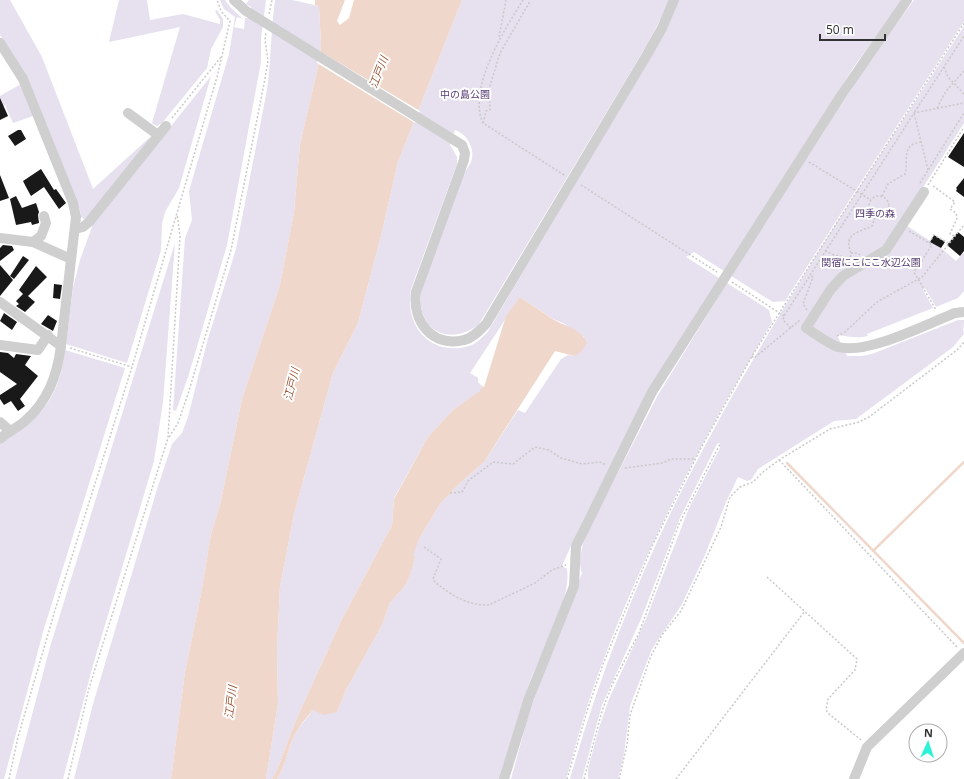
<svg xmlns="http://www.w3.org/2000/svg" width="964" height="779" viewBox="0 0 964 779" font-family="'Open Sans','Noto Sans JP',sans-serif">
<style>
.green{fill:#e6e0ef}
.water{fill:#f0d7cb}
.pier{fill:#fff}
.lines{fill:none;stroke-linecap:round;stroke-linejoin:round}
.stream{stroke:#f0d7cb;stroke-width:2.5}
.building{fill:#191919}
.path{stroke:#c9c9c9;stroke-width:1.5;stroke-dasharray:2 2;stroke-linecap:butt}
.minor{stroke:#cfcfcf;stroke-width:10}
.labels{text-anchor:middle;dominant-baseline:central;stroke-width:4;stroke-linejoin:round;paint-order:stroke}
.park-label{font-size:10px;fill:#553b73;stroke:#fff}
.water-label{font-size:11px;font-style:italic;fill:#9c5938;stroke:#fff}
</style>
<rect width="100%" height="100%" fill="#fff"/>
<g class="green">
<polygon points="0,0 10,0 42,57 93,189 149,138 150,141 85,220 81,217 80,210 74,194 26,76 0,35"/>
<polygon points="119,0 147,0 150,20 183,14 220,24 220,20 215,11 217,10 223,19 223,27 211,49 207,68 162,123 157,126 152,123 180,27 109,42"/>
<polygon points="220,0 225,0 231,8 243,19 237,17 234,27 244,29 245,18 249,18 251,7 246,4 249,0 266,0 261,38 261,62 227,245 188,377 176,411 173,410 185,238 192,220 189,191 229,54 235,17 224,9"/>
<path d="M275,0H292L319,6L321,46L318,67L300,144L294,212L280,285L242,399L220,505L211,534L201,594L185,672L171,779H74L93,704L158,486L172,444L182,433L188,417L207,342L236,249L267,90C271,60 271,30 275,0Z"/>
<path d="M462,0H670L648,43L479,324C457,342 427,338 421,307C420,302 421,296 421,291L462,176C465,171 469,167 471,162C476,149 467,134 455,130L450,145L457,157V164L411,289C404,327 432,359 472,345C477,343 482,337 487,333L667,28L679,0H903L853,68L724,271L694,252L686,257L719,278C664,373 606,465 562,566L567,569C572,601 539,655 528,687C518,717 510,748 502,779H277C287,764 288,744 298,729C303,722 308,717 313,710L337,712L346,690L382,625L390,603L405,586L411,573L415,557L412,555L419,539L440,504L458,485L484,462L518,410L525,413L561,359L568,355L574,356L584,337L563,323L553,319L520,297L470,373L478,378V382L482,386L481,391L453,410L428,437L394,498L392,525L341,621L296,720L277,770L272,779H266L278,704L277,649L280,587L294,514L333,373L358,323L381,236L398,162Z"/>
<polygon points="914,0 964,0 964,21 785,301 773,302 731,276 868,63"/>
<path d="M964,26V123L901,222L941,248L956,261L964,252V291L958,298L936,307L925,288L923,290L933,308L867,334L868,336C857,339 847,336 837,335L847,356H862L872,354L958,320H964V329L962,322L964,334L953,347L856,419L834,421L758,469L751,480L747,481L738,477L726,502L705,555L682,604L652,649L630,706L624,754L618,779H588V769L599,728L609,699L646,619L689,508L720,448V443L717,444L680,518L641,619L602,705L582,779H570C598,680 635,584 681,492C763,329 866,178 964,26Z"/>
<polygon points="211,76 179,188 165,212 162,224 161,250 127,363 66,344 73,288 80,260 93,224"/>
<polygon points="21,84 33,116 13,123 5,105 0,107 0,96"/>
<polygon points="175,243 163,402 154,461 93,665 63,779 15,779 50,647"/>
<path d="M727,283L769,310L772,322C706,432 646,546 601,666C587,703 577,741 566,779H511L528,717L544,669L582,573C577,561 583,542 588,531L658,395Z"/>
<path d="M65,350L125,368L43,632L4,779H0V444C10,435 22,428 33,419C54,402 62,376 65,350Z"/>
</g>
<g class="water">
<polygon points="315,0 345,0 337,21 340,25 349,18 354,0 462,0 398,162 381,236 358,323 333,373 294,514 280,587 277,649 278,704 266,779 171,779 185,672 201,594 211,534 220,505 242,399 280,285 294,212 300,144 318,67 321,46 319,6 315,5"/>
<path d="M520,297C530,304 541,311 551,318C563,326 581,328 587,343L581,352L574,356L555,351L484,462L458,485L440,504L419,539L413,555L415,557L411,573L405,586L390,603L382,625L346,690L337,712L324,715L313,710C308,716 302,722 298,729C288,744 287,764 277,779H272L277,770L296,720L341,621L392,525L394,499L428,437L453,410L480,391L482,386L484,387L506,316Z"/>
</g>
<polygon class="pier" points="318,50 420,111 415,123 317,63"/>
<g class="lines">
<g class="stream">
<polyline points="787,463 964,643"/>
<polyline points="873,551 964,462"/>
</g>
</g>
<g class="building">
<polygon points="0,98 8,116 0,120"/>
<polygon points="18,130 21,130 26,139 15,146 8,136"/>
<polygon points="964,133 964,167 948,157"/>
<polygon points="41,169 54,190 56,189 66,203 59,209 44,187 31,196 26,187 23,181"/>
<polygon points="0,175 9,198 0,201"/>
<polygon points="964,178 964,197 956,191 957,189 956,188"/>
<polygon points="16,196 22,208 36,203 39,212 38,215 39,223 32,225 31,222 16,225 10,199"/>
<polygon points="958,232 964,237 964,251 960,256 947,245"/>
<polygon points="934,235 945,242 941,248 930,242"/>
<polygon points="3,245 12,246 14,250 0,261 0,248"/>
<polygon points="23,256 29,260 14,279 10,276"/>
<polygon points="0,265 13,280 0,296"/>
<polygon points="36,266 47,277 28,296 35,302 25,312 16,306 19,304 16,301 23,294 19,290"/>
<polygon points="54,284 62,285 60,299 53,298"/>
<polygon points="4,313 17,322 12,330 0,321"/>
<polygon points="48,315 57,321 53,331 41,324"/>
<polygon points="0,352 8,353 14,358 16,354 31,356 25,365 38,376 20,399 25,406 18,411 11,401 4,405 0,399 0,395 17,384 0,372"/>
</g>
<g class="lines">
<g class="path">
<path d="M523,0C505,29 467,88 483,123L564,175"/>
<polyline points="269,14 272,0"/>
<polyline points="499,37 506,0"/>
<polyline points="944,67 948,77 964,94"/>
<polyline points="937,108 946,91 964,71"/>
<polyline points="172,118 221,57"/>
<polyline points="483,123 486,111 490,110 489,89 500,53 529,3 529,0"/>
<polyline points="809,162 871,200"/>
<polyline points="928,170 914,113 964,36"/>
<polyline points="920,183 964,113"/>
<polyline points="581,185 717,272"/>
<polyline points="928,185 964,127"/>
<polyline points="933,186 955,202 950,209 956,213 957,218 950,234 954,236"/>
<path d="M882,196L888,184L905,174C909,160 900,144 922,142"/>
<circle cx="879" cy="206" r="10"/>
<polyline points="888,210 898,216"/>
<polyline points="909,231 932,245 914,272 936,310"/>
<polyline points="929,243 934,235 948,243"/>
<polyline points="825,251 834,255 849,258"/>
<path d="M851,253C843,233 858,233 872,226L876,215"/>
<polyline points="850,261 851,253 858,253 860,255"/>
<polyline points="732,282 784,316"/>
<polyline points="807,310 803,304 813,277 810,275"/>
<polyline points="791,328 783,320 784,316 914,113 964,103"/>
<polyline points="837,336 845,332 877,302 922,277 964,225"/>
<polyline points="70,348 132,367"/>
<polyline points="752,356 754,358 800,320"/>
<polyline points="169,437 178,423 188,394 231,250 264,84 268,61 265,40 266,33"/>
<polyline points="779,460 957,647"/>
<polyline points="625,468 663,463 671,459 694,459"/>
<polyline points="450,493 462,492 468,481 493,462 513,464 535,447 549,450 561,458 582,464 600,462 606,465"/>
<path d="M424,547L441,559L433,579L435,582C451,595 468,606 489,605L535,583L552,570L566,565"/>
<polyline points="767,577 857,659 855,670 828,699 826,710 829,714 861,740"/>
<polyline points="9,779 18,737 55,610 132,367 184,189 217,77 230,21 221,11 217,0"/>
<polyline points="68,779 89,688 168,438 180,236 177,214"/>
<polyline points="567,779 587,711 603,664 653,544 703,444 752,356 964,23"/>
<polyline points="584,779 602,711 612,685 639,633 679,524 720,444"/>
<polyline points="619,779 627,745 630,715 651,656 662,635 681,611 721,527 730,497 740,487 753,482 763,472 779,460 830,429 859,422 869,417 957,350 964,342"/>
<polyline points="676,779 805,611"/>
</g>
<g class="minor">
<path d="M234,0L246,11L462,145L465,153L464,160L416,292C412,321 432,348 464,340C473,338 480,330 486,324L648,53L662,28L674,0"/>
<path d="M0,43L23,79L73,203L76,217L61,346C57,376 48,401 25,421C17,428 7,432 0,439"/>
<polyline points="128,113 158,135"/>
<path d="M924,192L886,250L843,276L831,289L806,328C816,334 827,343 838,347C867,355 927,324 955,313L964,312"/>
<polyline points="75,229 83,227 89,222 166,126"/>
<polyline points="0,238 33,242 71,259"/>
<polyline points="33,242 41,236 46,223 44,216"/>
<polyline points="0,302 61,346"/>
<polyline points="0,345 38,350 48,335"/>
<polyline points="0,422 10,431"/>
<polyline points="504,779 529,698 574,586 576,546 652,392 842,94 907,0"/>
<polyline points="854,779 867,747 964,653"/>
</g>
</g>
<g class="labels">
<g class="park-label">
<text x="465" y="94">中の島公園</text>
<text x="875" y="213">四季の森</text>
<text x="871" y="262">関宿にこにこ水辺公園</text>
</g>
<g class="water-label">
<text transform="translate(378 72) rotate(-69)">江戸川</text>
<text transform="translate(291 384) rotate(-76)">江戸川</text>
<text transform="translate(230 702) rotate(-83)">江戸川</text>
</g>
</g>
<g transform="translate(928 743) rotate(3)"><circle r="19" fill="#ffffff" stroke="#adadad"/>
<path d="M0-3L7 15L0 10L-7 15Z" fill="#2af3d8"/>
<text y="-6" font-size="11" font-weight="bold" text-anchor="middle" fill="#323232">N</text>
</g>
<path d="M820 34v6h65v-6" fill="none" stroke="#323232" stroke-width="2"/>
<text x="826" y="34" font-size="12" fill="#323232" stroke="#ffffff" stroke-width="3" paint-order="stroke">50 m</text>
</svg>
